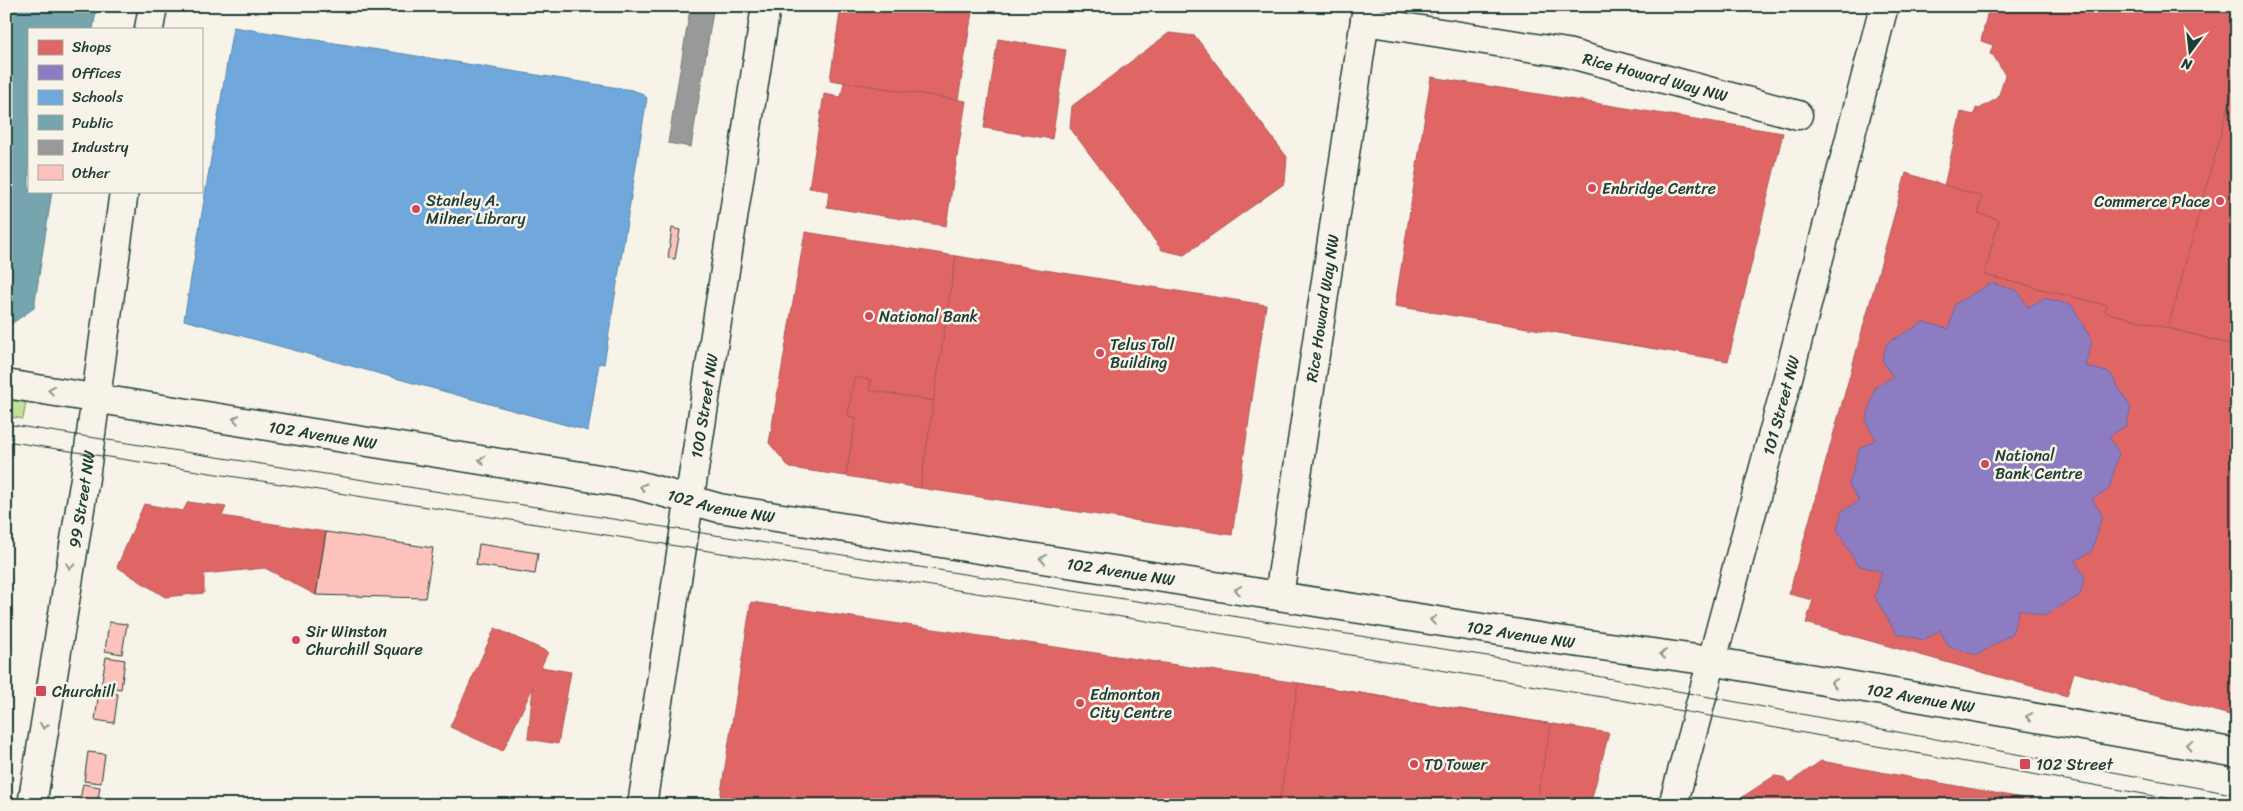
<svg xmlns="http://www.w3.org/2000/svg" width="2243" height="811" viewBox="0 0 2243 811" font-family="Sriracha,sans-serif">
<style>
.green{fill:#c6e097;stroke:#728e66}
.shops{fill:#e06666;stroke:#a65a57}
.offices{fill:#8e7cc3;stroke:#6d6998}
.schools{fill:#6fa8dc;stroke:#5788aa}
.public{fill:#76a5af;stroke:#5c868a}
.industry{fill:#999;stroke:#747d7b}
.building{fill:#fec2bd;stroke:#1f3d34}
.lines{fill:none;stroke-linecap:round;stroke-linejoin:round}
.street-casing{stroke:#1f3d34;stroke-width:31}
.secondary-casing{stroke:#1f3d34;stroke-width:31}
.street{stroke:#f7f3e8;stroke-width:28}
.secondary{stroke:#f7f3e8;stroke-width:28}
.tram{stroke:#1f3d34;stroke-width:1}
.oneway{stroke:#8b988e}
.poi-dot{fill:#d1495b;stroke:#f7f3e8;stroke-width:2}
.labels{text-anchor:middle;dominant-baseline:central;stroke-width:5;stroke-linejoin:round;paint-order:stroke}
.street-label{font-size:16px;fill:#1f3d34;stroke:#f7f3e8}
.poi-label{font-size:16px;fill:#1f3d34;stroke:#f7f3e8;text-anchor:start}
</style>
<rect width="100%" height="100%" fill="#f7f3e8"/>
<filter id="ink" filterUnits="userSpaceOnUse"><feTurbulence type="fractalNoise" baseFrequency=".02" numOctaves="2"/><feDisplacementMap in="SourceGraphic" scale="10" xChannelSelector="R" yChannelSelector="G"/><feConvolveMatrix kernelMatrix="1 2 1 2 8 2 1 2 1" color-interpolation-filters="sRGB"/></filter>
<g filter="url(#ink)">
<polygon class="green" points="6,400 26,402 23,419 6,416"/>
<g class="shops">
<polygon points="841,6 973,6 958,100 830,80"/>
<polygon points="1989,6 2237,6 2237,346 2105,312 2106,305 1984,275 1999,220 1978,213 1982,197 1944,186 1961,112 1974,115 1976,108 1979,109 1998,98 2005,75 1993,55 1990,54 1993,45 1981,41"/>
<polygon points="1169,33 1195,36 1287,157 1285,183 1184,255 1162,250 1070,128 1072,106"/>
<polygon points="998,39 1066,50 1052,139 984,128"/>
<polygon points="2237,74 2237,346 2168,328"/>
<polygon points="1431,77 1783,133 1728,361 1395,306"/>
<polygon points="844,82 966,101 946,226 827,207 829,191 809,188 824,94 841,97"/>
<polygon points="1906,173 1982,197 1978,213 1999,220 1984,275 2106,305 2105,312 2237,346 2237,717 2074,672 2067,696 1806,623 1813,600 1789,594"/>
<polygon points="805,232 956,256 934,401 869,390 871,380 854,377 848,416 856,417 846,476 790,468 769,443"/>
<polygon points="956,256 1266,305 1232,535 920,488"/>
<polygon points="854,377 871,380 869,390 934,401 920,488 846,476 856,417 848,416"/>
<polygon points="188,502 226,507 222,516 326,532 316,595 265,568 204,574 204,593 165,597 117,567 144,504 183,511"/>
<polygon points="751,602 1298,683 1609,733 1590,805 719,805"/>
<polygon points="495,628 548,652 541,667 571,672 558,744 528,739 533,687 503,751 450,727"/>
<polygon points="1298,683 1551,724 1536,805 1279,805"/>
<polygon points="1821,761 2060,805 1741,805 1744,796 1774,776 1782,777 1789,783"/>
</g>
<polygon class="offices" points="1991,283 2018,291 2028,307 2044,298 2072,305 2092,341 2085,366 2110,373 2131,408 2126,426 2109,436 2119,453 2109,489 2092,499 2102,515 2092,551 2075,561 2085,577 2080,595 2044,616 2019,609 2012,634 1977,655 1949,647 1940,630 1924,640 1896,633 1875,597 1882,572 1857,565 1837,529 1842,511 1859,501 1849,485 1859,449 1876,439 1866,422 1875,387 1893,377 1882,360 1887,343 1924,322 1949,329 1955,304"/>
<polygon class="schools" points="233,27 632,90 641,93 647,98 604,364 599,363 588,431 184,320"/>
<polygon class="public" points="6,6 97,6 93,29 29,29 29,191 52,191 34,308 7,327"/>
<polygon class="industry" points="690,9 713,11 691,147 668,143"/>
<g class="building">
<polygon points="672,228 680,230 675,259 668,258"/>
<polygon points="326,532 433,548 425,598 316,595"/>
<polygon points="479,544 538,553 535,574 476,565"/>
<polygon points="109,622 127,624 122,654 105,651"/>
<polygon points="106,657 125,660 121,689 101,686"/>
<polygon points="99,691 118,694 114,723 95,720"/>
<polygon points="88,752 105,754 101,783 84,781"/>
<polygon points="83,784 100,787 97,805 79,805"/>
</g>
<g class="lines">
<defs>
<g id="street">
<path id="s1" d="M1365,21L1567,53L1798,115"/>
<path id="s2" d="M6,384L637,485L719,508L1551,639L1711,661L2237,753"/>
<path id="s3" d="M1279,596L1367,6"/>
</g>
<g id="secondary">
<polyline points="149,29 153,6"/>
<path id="s4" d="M32,805L85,478L124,191"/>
<path id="s5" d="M642,805L766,6"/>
<path id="s6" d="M1673,805L1788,378L1884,6"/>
</g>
</defs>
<use href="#street" class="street-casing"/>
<use href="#secondary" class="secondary-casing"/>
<use href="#street" class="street"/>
<use href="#secondary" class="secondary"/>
<g class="tram">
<polyline points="6,424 1494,657 2237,795"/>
<polyline points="6,441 1002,597 1626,701 2205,805"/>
</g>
</g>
<defs><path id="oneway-chevron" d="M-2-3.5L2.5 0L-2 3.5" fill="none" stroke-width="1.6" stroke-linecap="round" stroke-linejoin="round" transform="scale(1.25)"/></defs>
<g class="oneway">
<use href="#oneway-chevron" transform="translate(51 390) rotate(-172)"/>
<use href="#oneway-chevron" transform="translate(236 419) rotate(-171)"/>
<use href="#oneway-chevron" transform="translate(482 460) rotate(-171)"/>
<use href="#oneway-chevron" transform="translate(643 487) rotate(-164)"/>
<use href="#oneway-chevron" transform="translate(1043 559) rotate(-171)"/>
<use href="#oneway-chevron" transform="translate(70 566) rotate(99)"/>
<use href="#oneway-chevron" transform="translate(1238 590) rotate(-171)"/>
<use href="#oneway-chevron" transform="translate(1433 620) rotate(-171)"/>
<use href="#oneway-chevron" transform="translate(1663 654) rotate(-172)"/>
<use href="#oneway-chevron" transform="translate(1834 683) rotate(-170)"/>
<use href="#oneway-chevron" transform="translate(2029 717) rotate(-170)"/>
<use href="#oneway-chevron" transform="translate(44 726) rotate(99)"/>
<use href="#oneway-chevron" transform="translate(2189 745) rotate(-170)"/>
</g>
</g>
<g class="poi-dot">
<circle cx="1592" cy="188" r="5"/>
<circle cx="2220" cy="201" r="5"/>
<circle cx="416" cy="209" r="5"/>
<circle cx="869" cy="316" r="5"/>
<circle cx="1100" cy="353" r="5"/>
<circle cx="1985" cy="464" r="5"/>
<circle cx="296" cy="640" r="5"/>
<rect x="35" y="685" width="12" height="12" rx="2.5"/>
<circle cx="1080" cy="703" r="5"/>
<circle cx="1414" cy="764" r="5"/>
<rect x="2019" y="758" width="12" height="12" rx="2.5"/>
</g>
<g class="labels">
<g class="street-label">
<text stroke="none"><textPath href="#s1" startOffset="296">Rice Howard Way NW</textPath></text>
<text stroke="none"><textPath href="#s3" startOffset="291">Rice Howard Way NW</textPath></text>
<text stroke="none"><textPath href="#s5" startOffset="404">100 Street NW</textPath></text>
<text stroke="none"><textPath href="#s6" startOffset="414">101 Street NW</textPath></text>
<text stroke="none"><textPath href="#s2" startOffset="321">102 Avenue NW</textPath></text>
<text stroke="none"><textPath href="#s4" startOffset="310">99 Street NW</textPath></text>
<text stroke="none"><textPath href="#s2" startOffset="726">102 Avenue NW</textPath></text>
<text stroke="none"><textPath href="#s2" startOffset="1131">102 Avenue NW</textPath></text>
<text stroke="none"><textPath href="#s2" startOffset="1536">102 Avenue NW</textPath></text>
<text stroke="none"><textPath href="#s2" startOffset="1941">102 Avenue NW</textPath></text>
</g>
<g class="poi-label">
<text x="1602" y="188">Enbridge Centre</text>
<text x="426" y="200">Stanley A.<tspan x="426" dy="18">Milner Library</tspan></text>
<text x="2210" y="201" text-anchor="end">Commerce Place</text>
<text x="879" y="316">National Bank</text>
<text x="1110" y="344">Telus Toll<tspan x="1110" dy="18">Building</tspan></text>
<text x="1995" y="455">National<tspan x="1995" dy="18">Bank Centre</tspan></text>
<text x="306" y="631">Sir Winston<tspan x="306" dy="18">Churchill Square</tspan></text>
<text x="52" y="691">Churchill</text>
<text x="1090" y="694">Edmonton<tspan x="1090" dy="18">City Centre</tspan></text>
<text x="1424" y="764">TD Tower</text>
<text x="2036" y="764">102 Street</text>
</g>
</g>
<rect width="2243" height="811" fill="none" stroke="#f7f3e8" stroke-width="25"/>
<rect x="12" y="12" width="2218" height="786" fill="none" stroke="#1f3d34" stroke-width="2" filter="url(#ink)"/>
<rect x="28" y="28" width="175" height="165" fill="#f7f3e8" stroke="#a1aaa0"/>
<rect x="38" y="40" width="25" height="15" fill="#e06666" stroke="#a1aaa0"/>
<text x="72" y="52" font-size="15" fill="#1f3d34">Shops</text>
<rect x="38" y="65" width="25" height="15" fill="#8e7cc3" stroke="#a1aaa0"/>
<text x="72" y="78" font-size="15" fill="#1f3d34">Offices</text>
<rect x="38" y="90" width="25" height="15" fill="#6fa8dc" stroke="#a1aaa0"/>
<text x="72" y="102" font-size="15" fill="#1f3d34">Schools</text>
<rect x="38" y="115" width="25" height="15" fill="#76a5af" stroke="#a1aaa0"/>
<text x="72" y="128" font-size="15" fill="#1f3d34">Public</text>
<rect x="38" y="140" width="25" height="15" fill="#999999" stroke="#a1aaa0"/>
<text x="72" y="152" font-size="15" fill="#1f3d34">Industry</text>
<rect x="38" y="165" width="25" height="15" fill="#fec2bd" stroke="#a1aaa0"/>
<text x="72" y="178" font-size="15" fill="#1f3d34">Other</text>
<g transform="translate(2190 52) rotate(195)" stroke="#f7f3e8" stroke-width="4" paint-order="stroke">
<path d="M0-4L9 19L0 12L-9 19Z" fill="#1f3d34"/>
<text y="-8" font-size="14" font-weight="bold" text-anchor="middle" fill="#1f3d34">N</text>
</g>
</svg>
